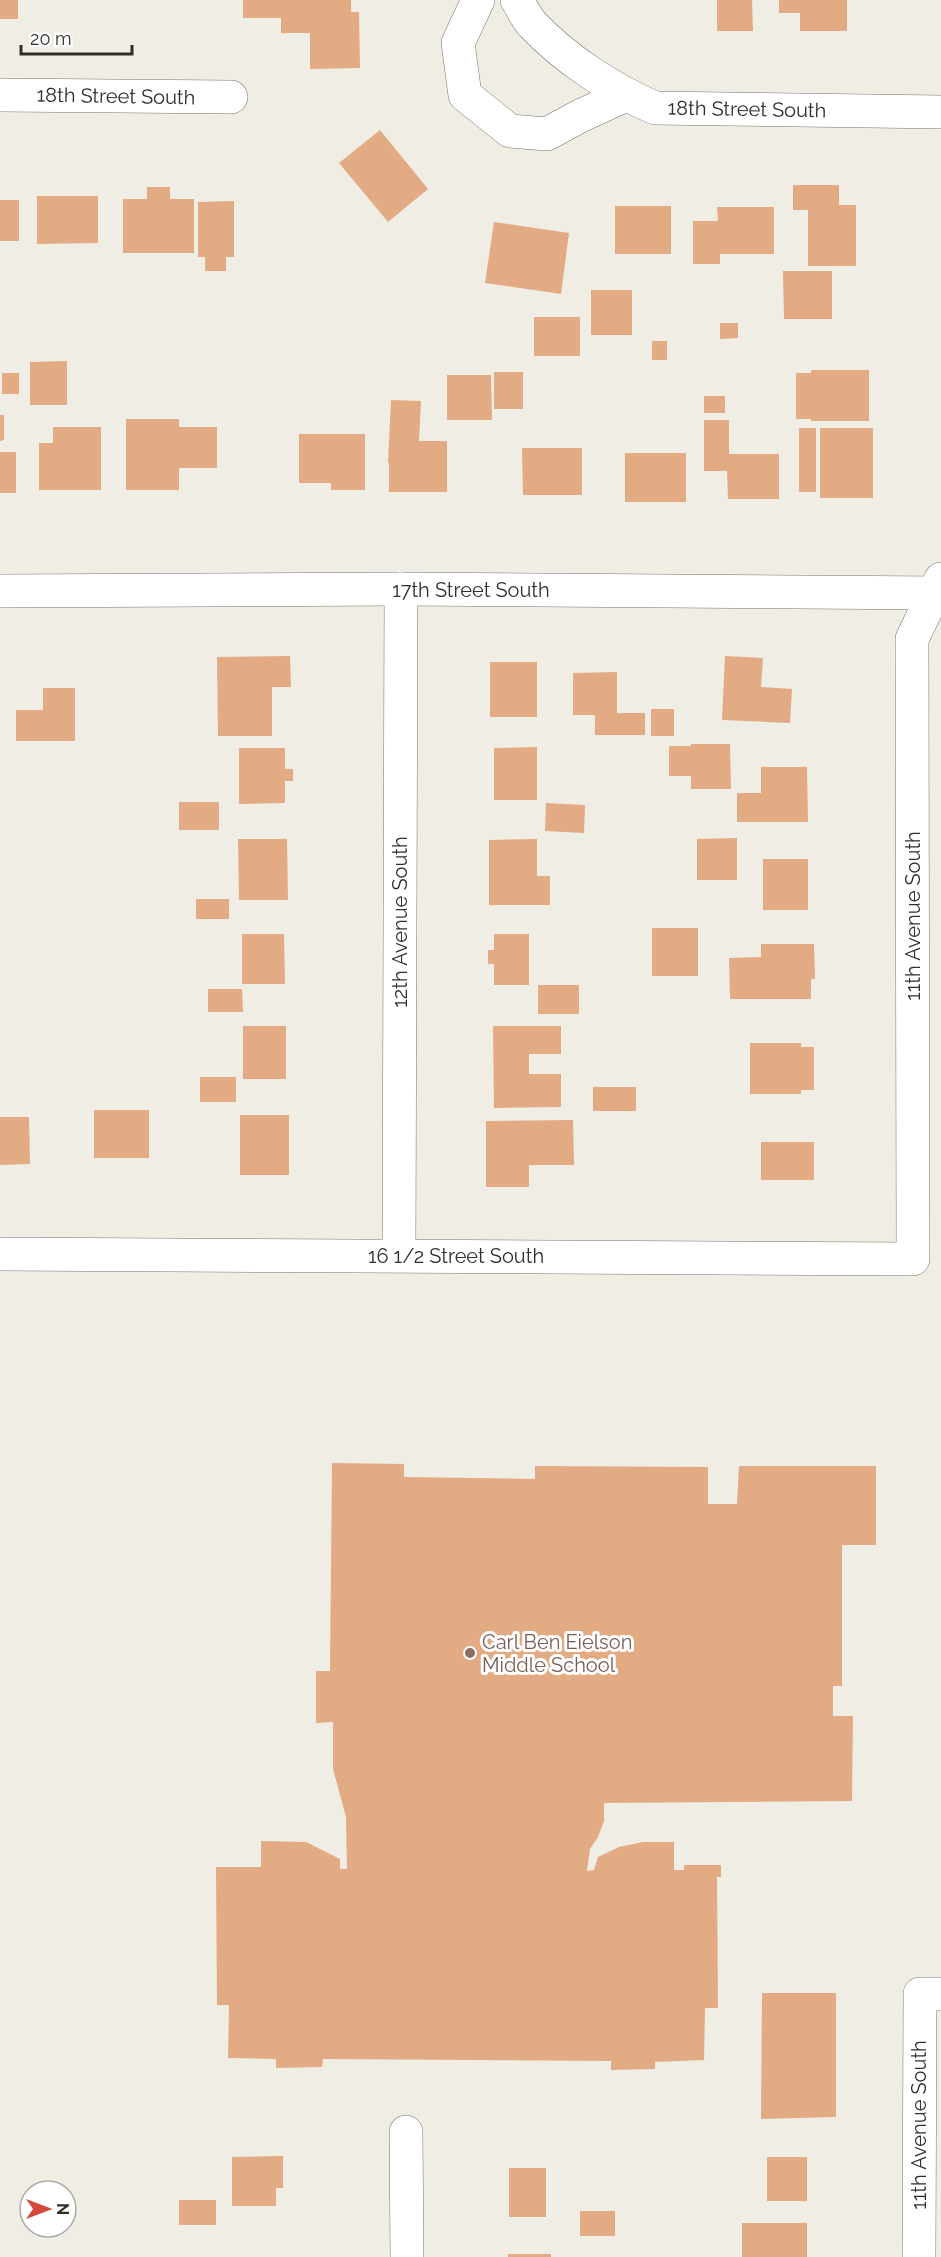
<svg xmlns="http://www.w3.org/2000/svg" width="941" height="2257" viewBox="0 0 941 2257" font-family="Raleway,sans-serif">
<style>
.building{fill:#e2ab83}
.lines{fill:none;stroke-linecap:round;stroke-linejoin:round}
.minor-casing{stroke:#76746c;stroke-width:34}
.minor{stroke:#fff;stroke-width:33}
.education-dot{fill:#8d6e63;stroke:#fff;stroke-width:2}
.labels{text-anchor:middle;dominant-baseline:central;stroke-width:6;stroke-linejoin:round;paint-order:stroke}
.street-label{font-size:20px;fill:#2f2e2a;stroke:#fff}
.education-label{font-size:20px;fill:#785e54;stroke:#fff;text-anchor:start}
</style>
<rect width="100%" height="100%" fill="#f0ede5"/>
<g class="building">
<rect x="0" y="0" width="18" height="19"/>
<polygon points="243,0 351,0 351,12 359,12 360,68 310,69 310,33 281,33 281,18 243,18"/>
<polygon points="717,0 752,0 753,31 717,31"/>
<polygon points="779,0 847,0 847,31 800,31 800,13 779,13"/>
<polygon points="380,130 428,189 388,222 339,163"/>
<polygon points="793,185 839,185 839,205 856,205 856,266 808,266 808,210 793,210"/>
<polygon points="147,187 170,187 170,199 194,199 194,253 123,253 123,199 147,199"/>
<polygon points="37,196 98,196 98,243 37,244"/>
<rect x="0" y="200" width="19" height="41"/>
<polygon points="234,201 234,257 226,257 226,271 205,271 205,257 198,257 198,202"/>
<rect x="615" y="206" width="56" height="48"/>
<polygon points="717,207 774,207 774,254 720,254 720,264 693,264 693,221 718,221"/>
<polygon points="494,222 569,233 561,294 485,283"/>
<polygon points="783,271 832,271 832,319 784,319"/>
<rect x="591" y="290" width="41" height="45"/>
<rect x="534" y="317" width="46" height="39"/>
<polygon points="720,323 738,323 738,338 720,339"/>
<rect x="652" y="341" width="15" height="19"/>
<polygon points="67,361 67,405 30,405 30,362"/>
<polygon points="811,370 869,370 869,421 811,421 811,419 796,419 796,373 811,373"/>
<rect x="494" y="372" width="29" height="37"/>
<rect x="2" y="373" width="17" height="21"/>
<polygon points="447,375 491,375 492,420 447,420"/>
<rect x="704" y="396" width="21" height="17"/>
<polygon points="391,400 421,401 419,441 447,441 447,492 389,492 389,463 388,463"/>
<polygon points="0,415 4,415 4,440 0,441"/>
<polygon points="126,419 179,419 179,427 217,427 217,468 179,468 179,490 126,490"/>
<polygon points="704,420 729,420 729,454 779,454 779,499 728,499 727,471 704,471"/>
<polygon points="53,427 101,427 101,490 39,490 39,443 53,443"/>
<rect x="799" y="428" width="17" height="64"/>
<rect x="820" y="428" width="53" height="70"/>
<polygon points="299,434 365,434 365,490 331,490 331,483 299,483"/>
<polygon points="522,448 582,448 582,495 523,495"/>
<rect x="0" y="452" width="16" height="41"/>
<rect x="625" y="453" width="61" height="49"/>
<polygon points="290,656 291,687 272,687 272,736 218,736 217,657"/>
<polygon points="725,656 763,658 761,687 792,689 790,723 722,720"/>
<rect x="490" y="662" width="47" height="55"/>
<polygon points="617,672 617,713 645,713 645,735 595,735 595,715 573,715 573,673"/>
<polygon points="43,688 75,688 75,741 16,741 16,710 43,710"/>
<rect x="651" y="709" width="23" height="27"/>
<polygon points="691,744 730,744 731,789 691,789 691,776 669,776 669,746 691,746"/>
<polygon points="537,747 537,800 494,800 494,748"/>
<polygon points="239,748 285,748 285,769 293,769 293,781 285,781 285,803 239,804"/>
<polygon points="761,767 807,767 808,822 737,822 737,793 761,793"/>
<rect x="179" y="802" width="40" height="28"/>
<polygon points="546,803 585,805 584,833 545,831"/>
<polygon points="737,838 737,880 697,880 697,839"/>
<polygon points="238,839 287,839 288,900 239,900"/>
<polygon points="537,839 537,876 550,876 550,905 489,905 489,840"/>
<rect x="763" y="859" width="45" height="51"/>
<rect x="196" y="899" width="33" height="20"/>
<rect x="652" y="928" width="46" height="48"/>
<polygon points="242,934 284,934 285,984 242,984"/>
<polygon points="494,934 529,934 529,985 494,985 494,964 488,964 488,950 494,950"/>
<polygon points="761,944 814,944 815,979 811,979 811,999 730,999 729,958 761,957"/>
<rect x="538" y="985" width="41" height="29"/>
<polygon points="208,989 242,989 243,1012 208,1012"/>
<rect x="243" y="1026" width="43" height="53"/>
<polygon points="493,1026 561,1026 561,1054 529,1054 529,1074 561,1074 561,1107 494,1108"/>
<polygon points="750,1043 801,1043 801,1047 814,1047 814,1090 801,1090 801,1094 750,1094"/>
<rect x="200" y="1077" width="36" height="25"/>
<rect x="593" y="1087" width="43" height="24"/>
<rect x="94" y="1110" width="55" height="48"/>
<rect x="240" y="1115" width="49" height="60"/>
<polygon points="0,1117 29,1117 30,1164 0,1165"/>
<polygon points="573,1120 574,1165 529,1165 529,1187 486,1187 486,1121"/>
<rect x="761" y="1142" width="53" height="38"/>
<polygon points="332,1463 404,1464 404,1477 535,1479 535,1466 708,1467 708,1504 737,1504 739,1466 876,1466 876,1545 842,1545 842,1686 833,1686 833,1716 853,1716 852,1801 604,1803 604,1821 598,1837 590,1849 587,1871 594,1870 598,1857 619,1847 643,1842 674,1842 674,1870 684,1870 684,1865 721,1865 721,1877 717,1877 718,2008 705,2008 704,2060 655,2062 655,2069 611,2070 611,2061 323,2059 322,2067 276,2068 276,2059 228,2058 229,2005 217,2005 216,1867 261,1867 261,1841 306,1842 340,1859 340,1869 347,1869 346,1817 333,1769 333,1722 316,1723 316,1671 330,1671"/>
<polygon points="762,1993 836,1993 836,2117 761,2119"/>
<polygon points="283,2156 283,2188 276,2188 276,2206 232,2206 232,2157"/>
<rect x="767" y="2157" width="40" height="44"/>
<rect x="509" y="2168" width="37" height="49"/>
<rect x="179" y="2200" width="37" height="25"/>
<rect x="580" y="2211" width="35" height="25"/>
<rect x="742" y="2223" width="65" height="34"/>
<rect x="508" y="2254" width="43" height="3"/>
</g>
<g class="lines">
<defs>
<g id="minor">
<polyline points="478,0 458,43 465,95 510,131 547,134 580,116 626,95"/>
<path d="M517,0C522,8 526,17 532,24C565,59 611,89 655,108L941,112"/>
<polyline points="0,95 231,97"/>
<polyline points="0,591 401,589 941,593"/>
<polyline points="0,1254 913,1259 912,639 941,579"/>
<polyline points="399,1255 401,589"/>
<polyline points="406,2132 407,2257"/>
<polyline points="919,2257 920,1994 941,1994"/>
</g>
</defs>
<use href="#minor" class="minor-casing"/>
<use href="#minor" class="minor"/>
</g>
<circle class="education-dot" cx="470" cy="1653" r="6"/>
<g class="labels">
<g class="street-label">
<text transform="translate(116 96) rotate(1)">18th Street South</text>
<text transform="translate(747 109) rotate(1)">18th Street South</text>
<text x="471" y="590">17th Street South</text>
<text transform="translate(913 916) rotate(-90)">11th Avenue South</text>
<text transform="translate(400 922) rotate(-90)">12th Avenue South</text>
<text x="456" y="1256">16 1/2 Street South</text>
<text transform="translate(919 2125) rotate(-90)">11th Avenue South</text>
</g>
<g class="education-label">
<text x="482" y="1642">Carl Ben Eielson<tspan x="482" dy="23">Middle School</tspan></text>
</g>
</g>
<g transform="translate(48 2209) rotate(90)"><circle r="28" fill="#ffffff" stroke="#acabaa" stroke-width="1.5"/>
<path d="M0-4.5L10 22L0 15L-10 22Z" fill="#d54739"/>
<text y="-9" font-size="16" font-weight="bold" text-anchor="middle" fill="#2f2e2a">N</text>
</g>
<path d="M21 45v9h111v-9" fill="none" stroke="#2f2e2a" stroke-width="3"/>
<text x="30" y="45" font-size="18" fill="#2f2e2a" stroke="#ffffff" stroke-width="4.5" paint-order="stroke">20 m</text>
</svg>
